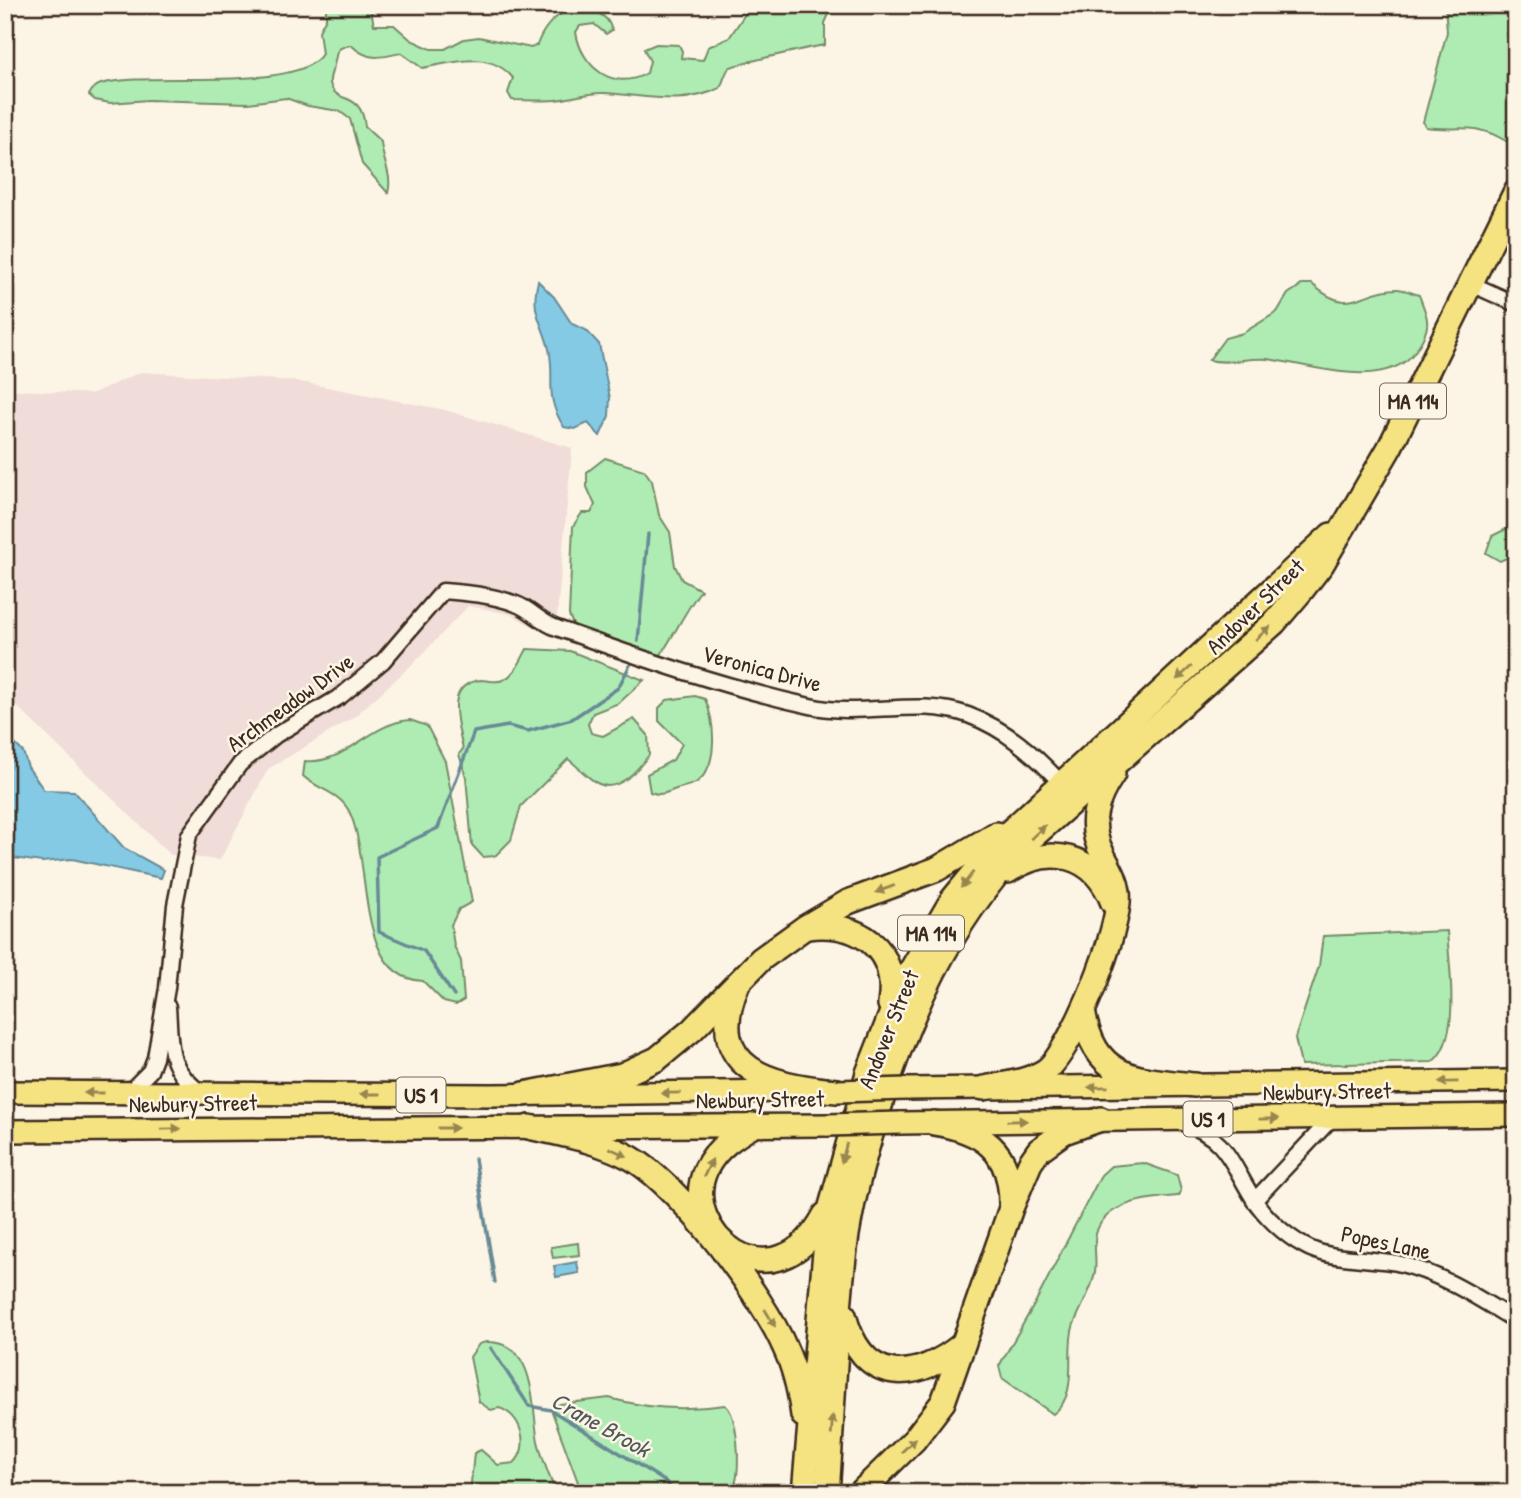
<svg xmlns="http://www.w3.org/2000/svg" width="1521" height="1498" viewBox="0 0 1521 1498" font-family="'Patrick Hand',sans-serif">
<style>
.built{fill:#f0dcd8}
.green{fill:#afecb3;stroke:#758b68;stroke-width:2}
.water{fill:#84cae5;stroke:#678a95;stroke-width:2}
.lines{fill:none;stroke-linecap:round;stroke-linejoin:round}
.stream{stroke:#678a95;stroke-width:3.5}
.minor-casing{stroke:#3b2a1e;stroke-width:19}
.primary-casing{stroke:#3b2a1e;stroke-width:26}
.trunk-casing{stroke:#3b2a1e;stroke-width:28}
.minor{stroke:#fcf5e5;stroke-width:14}
.primary{stroke:#f5e382;stroke-width:21}
.trunk{stroke:#f5e382;stroke-width:23}
.primary-bridge-casing{stroke:#3b2a1e;stroke-width:26;stroke-linecap:butt}
.primary-bridge{stroke:#f5e382;stroke-width:21}
.oneway{fill:#988650}
.labels{text-anchor:middle;dominant-baseline:central;stroke-width:5;stroke-linejoin:round;paint-order:stroke}
.shield{fill:#fcf5e5;stroke:#75675a;stroke-width:2}
.shield-label{font-size:21px;font-weight:bold;fill:#3b2a1e}
.street-label{font-size:23px;fill:#3b2a1e;stroke:#fcf5e5}
.water-label{font-size:24px;font-style:italic;fill:#515a5a;stroke:#fcf5e5}
</style>
<rect width="100%" height="100%" fill="#fcf5e5"/>
<filter id="ink" filterUnits="userSpaceOnUse"><feTurbulence type="fractalNoise" baseFrequency=".0143" numOctaves="2"/><feDisplacementMap in="SourceGraphic" scale="14" xChannelSelector="R" yChannelSelector="G"/><feConvolveMatrix kernelMatrix="1 2 1 2 8 2 1 2 1" color-interpolation-filters="sRGB"/></filter>
<g filter="url(#ink)">
<polygon class="built" points="141,372 296,381 445,410 572,448 555,638 510,614 468,606 416,661 353,718 268,769 220,860 171,855 5,695 5,389 91,394"/>
<g class="green">
<path d="M326,5H370L374,25H394L411,40L431,49H445L464,39L479,37L531,48L537,45C547,18 571,0 598,13C606,17 609,21 612,30L606,34L594,24L580,26L576,32C581,66 613,93 647,73L650,61L644,49L656,44L679,45L682,51L681,58L703,60L708,47L729,38L751,5H833L825,23V45C813,47 733,64 729,68C725,73 723,83 720,88C681,107 645,95 604,93C588,92 571,99 555,100C541,101 526,100 512,100L508,93L513,78C489,49 453,63 422,68L401,53C379,58 368,61 351,45C337,48 337,49 335,61C334,69 329,75 330,83C335,106 362,89 365,127L381,142C382,160 393,175 388,193L362,164L350,119L339,111L308,106L286,98L248,103L148,100L110,103L95,100L89,95C92,89 95,86 101,84C144,70 298,94 322,54L319,31L326,18Z"/>
<path d="M1445,5H1508L1510,14L1516,19V136L1506,141C1473,121 1460,132 1426,127L1423,122L1447,32Z"/>
<path d="M1303,284H1312C1351,319 1360,289 1397,289C1404,289 1412,293 1419,295C1429,321 1432,326 1416,350C1387,393 1309,364 1267,359C1247,357 1228,365 1209,360L1225,338L1243,333L1277,312L1288,294Z"/>
<path d="M605,458L644,470L652,481L659,515L670,532L675,566L682,580L701,590C685,611 675,634 660,656L574,627L569,615L573,526L582,513H591L595,505L587,487V472Z"/>
<polygon points="1516,524 1516,554 1500,561 1486,553 1492,536"/>
<path d="M527,649L570,651L644,680L619,703L593,713L588,724L591,733L603,736L634,719L648,735L649,755C639,768 619,793 599,784C588,779 578,766 568,759L521,806L511,840L495,856L483,857L472,845L466,777L459,754L463,749C458,724 443,684 481,680C488,680 497,683 503,680C515,675 521,660 527,649Z"/>
<path d="M695,696L705,699C715,722 719,766 697,782C691,786 682,787 676,789C665,793 661,796 650,792L647,774L673,760L682,744L659,721V708L667,700Z"/>
<path d="M410,720L427,726L445,761L472,902L459,909L451,925L454,946L461,961L464,1000L456,1005L444,1002L423,981C353,978 373,859 349,811C338,791 318,790 303,776L305,761C346,765 369,723 410,720Z"/>
<path d="M1447,931C1449,965 1462,1040 1432,1062L1301,1065L1295,1038L1319,966L1323,936Z"/>
<path d="M1143,1163L1177,1175L1181,1191L1179,1196C1152,1198 1104,1201 1096,1234C1093,1246 1097,1260 1095,1272C1092,1291 1079,1309 1073,1327C1065,1354 1080,1394 1053,1414L1002,1378L999,1366L1034,1305L1101,1175L1111,1166Z"/>
<polygon points="578,1243 579,1255 553,1258 551,1247"/>
<path d="M486,1342C538,1341 531,1408 538,1441C542,1459 549,1476 556,1493H470L474,1453L481,1450L498,1465L514,1463C531,1447 521,1414 499,1408L491,1410L479,1402L470,1357L479,1344Z"/>
<path d="M609,1398C648,1409 685,1411 725,1405C738,1414 741,1469 735,1484L726,1493H582L551,1409L560,1404Z"/>
</g>
<g class="water">
<path d="M538,281L554,297L572,324L586,330L599,344L610,398L609,416L600,436L588,423L575,429L564,427C543,394 556,381 549,349C542,320 530,313 538,281Z"/>
<polygon points="5,734 23,752 28,767 44,790 74,791 124,848 164,870 161,878 72,859 42,862 5,857"/>
<polygon points="577,1262 579,1273 556,1277 554,1266"/>
</g>
<g class="lines">
<g class="stream">
<polyline points="638,641 648,534"/>
<polyline points="454,996 424,951 379,932 377,857 438,828 474,732 508,726 528,731 572,719 618,688 630,665"/>
<polyline points="475,1159 495,1282"/>
<polyline points="491,1348 529,1406 551,1410 666,1482 675,1493"/>
</g>
<defs>
<g id="minor">
<polyline points="1471,284 1516,304"/>
<path d="M168,1007C171,1046 166,1068 202,1093"/>
<path d="M128,1093L150,1071L155,1058L167,988L175,905L189,835L240,764L276,735L341,696L383,661L443,591C468,593 493,595 516,604C531,609 541,623 557,628C640,658 724,687 810,706C862,718 918,697 968,715C1006,729 1034,754 1061,783"/>
<path d="M1184,1123C1227,1138 1231,1163 1253,1198C1264,1216 1285,1235 1303,1245C1330,1261 1367,1257 1397,1263C1441,1273 1478,1298 1516,1321"/>
<polyline points="1254,1201 1333,1117"/>
</g>
<g id="primary">
<polyline points="907,1089 1516,1081"/>
<polyline points="5,1092 490,1095 800,1091"/>
<polyline points="900,1123 1516,1115"/>
<polyline points="5,1131 828,1125"/>
</g>
<g id="trunk">
<path d="M1008,871C1050,844 1094,853 1113,903"/>
<path d="M807,927C858,921 899,948 890,1004"/>
<path d="M737,986C702,1071 774,1086 837,1091"/>
<path d="M1083,1011C1095,1080 1135,1079 1195,1085"/>
<path d="M984,1088C1004,1084 1027,1082 1045,1071C1072,1052 1123,924 1118,892C1116,877 1108,866 1102,853C1087,824 1096,799 1113,774"/>
<polyline points="524,1094 622,1075 657,1059 692,1030 761,959 804,928 848,902 937,869 996,834"/>
<path d="M934,1123C983,1131 1011,1150 1011,1204"/>
<path d="M754,1125C735,1136 716,1148 706,1169C677,1232 773,1312 825,1215"/>
<path d="M529,1127C564,1135 600,1141 631,1158C680,1186 763,1296 785,1348C795,1369 800,1393 803,1415"/>
<path d="M844,1315C862,1385 914,1384 963,1344"/>
<polyline points="804,1493 828,1217 868,1073 903,984 952,900 1003,838 1331,535"/>
<path d="M827,1493C833,1412 835,1329 845,1249C851,1201 864,1155 879,1109C909,1012 949,925 1019,849L1274,623L1302,590L1322,564L1390,447L1516,191"/>
<polyline points="860,1493 914,1440 943,1402 1011,1208 1030,1163 1039,1150 1064,1132 1101,1119"/>
</g>
</defs>
<use href="#minor" class="minor-casing"/>
<use href="#primary" class="primary-casing"/>
<use href="#trunk" class="trunk-casing"/>
<use href="#minor" class="minor"/>
<use href="#primary" class="primary"/>
<use href="#trunk" class="trunk"/>
<defs>
<g id="primary-bridge">
<polyline points="837,1091 907,1089"/>
<polyline points="828,1125 900,1123"/>
</g>
</defs>
<use href="#primary-bridge" class="primary-bridge-casing"/>
<use href="#primary-bridge" class="primary-bridge"/>
</g>
<defs><path id="oneway-solid" d="M-6-.8H1V-3.2L6.5 0L1 3.2V.8H-6Z" transform="scale(1.75)"/></defs>
<g class="oneway">
<use href="#oneway-solid" transform="translate(1263 633) rotate(-42)"/>
<use href="#oneway-solid" transform="translate(1184 673) rotate(138)"/>
<use href="#oneway-solid" transform="translate(1038 832) rotate(-43)"/>
<use href="#oneway-solid" transform="translate(967 880) rotate(128)"/>
<use href="#oneway-solid" transform="translate(885 889) rotate(160)"/>
<use href="#oneway-solid" transform="translate(1448 1082) rotate(179)"/>
<use href="#oneway-solid" transform="translate(1098 1087) rotate(179)"/>
<use href="#oneway-solid" transform="translate(94 1093) rotate(-180)"/>
<use href="#oneway-solid" transform="translate(671 1093) rotate(179)"/>
<use href="#oneway-solid" transform="translate(370 1094) rotate(-180)"/>
<use href="#oneway-solid" transform="translate(1269 1119) rotate(-1)"/>
<use href="#oneway-solid" transform="translate(1017 1121) rotate(-1)"/>
<use href="#oneway-solid" transform="translate(448 1128)"/>
<use href="#oneway-solid" transform="translate(171 1129) rotate(-1)"/>
<use href="#oneway-solid" transform="translate(618 1152) rotate(25)"/>
<use href="#oneway-solid" transform="translate(844 1153) rotate(105)"/>
<use href="#oneway-solid" transform="translate(708 1168) rotate(-64)"/>
<use href="#oneway-solid" transform="translate(770 1318) rotate(59)"/>
<use href="#oneway-solid" transform="translate(832 1425) rotate(-86)"/>
<use href="#oneway-solid" transform="translate(909 1445) rotate(-44)"/>
</g>
</g>
<g class="labels">
<g class="shield">
<rect x="1380" y="383.5" width="66" height="35" rx="5"/>
<rect x="898" y="915.5" width="66" height="35" rx="5"/>
<rect x="396.5" y="1077.5" width="49" height="35" rx="5"/>
<rect x="1183.5" y="1101.5" width="49" height="35" rx="5"/>
</g>
<g class="shield-label">
<text x="1413" y="401">MA 114</text>
<text x="931" y="933">MA 114</text>
<text x="421" y="1095">US 1</text>
<text x="1208" y="1119">US 1</text>
</g>
<g class="street-label">
<text transform="translate(1255 606) rotate(-44)">Andover Street</text>
<text transform="translate(762 668) rotate(15)">Veronica Drive</text>
<text transform="translate(290 702) rotate(-36)">Archmeadow Drive</text>
<text transform="translate(888 1029) rotate(-68)">Andover Street</text>
<text transform="translate(1327 1091) rotate(-1)">Newbury Street</text>
<text transform="translate(760 1099) rotate(-1)">Newbury Street</text>
<text transform="translate(193 1103) rotate(-1)">Newbury Street</text>
<text transform="translate(1386 1242) rotate(12)">Popes Lane</text>
</g>
<g class="water-label">
<text transform="translate(601 1424) rotate(29)">Crane Brook</text>
</g>
</g>
<rect width="1521" height="1498" fill="none" stroke="#fcf5e5" stroke-width="28"/>
<rect x="14" y="14" width="1493" height="1470" fill="none" stroke="#3b2a1e" stroke-width="2.5" filter="url(#ink)"/>
</svg>
